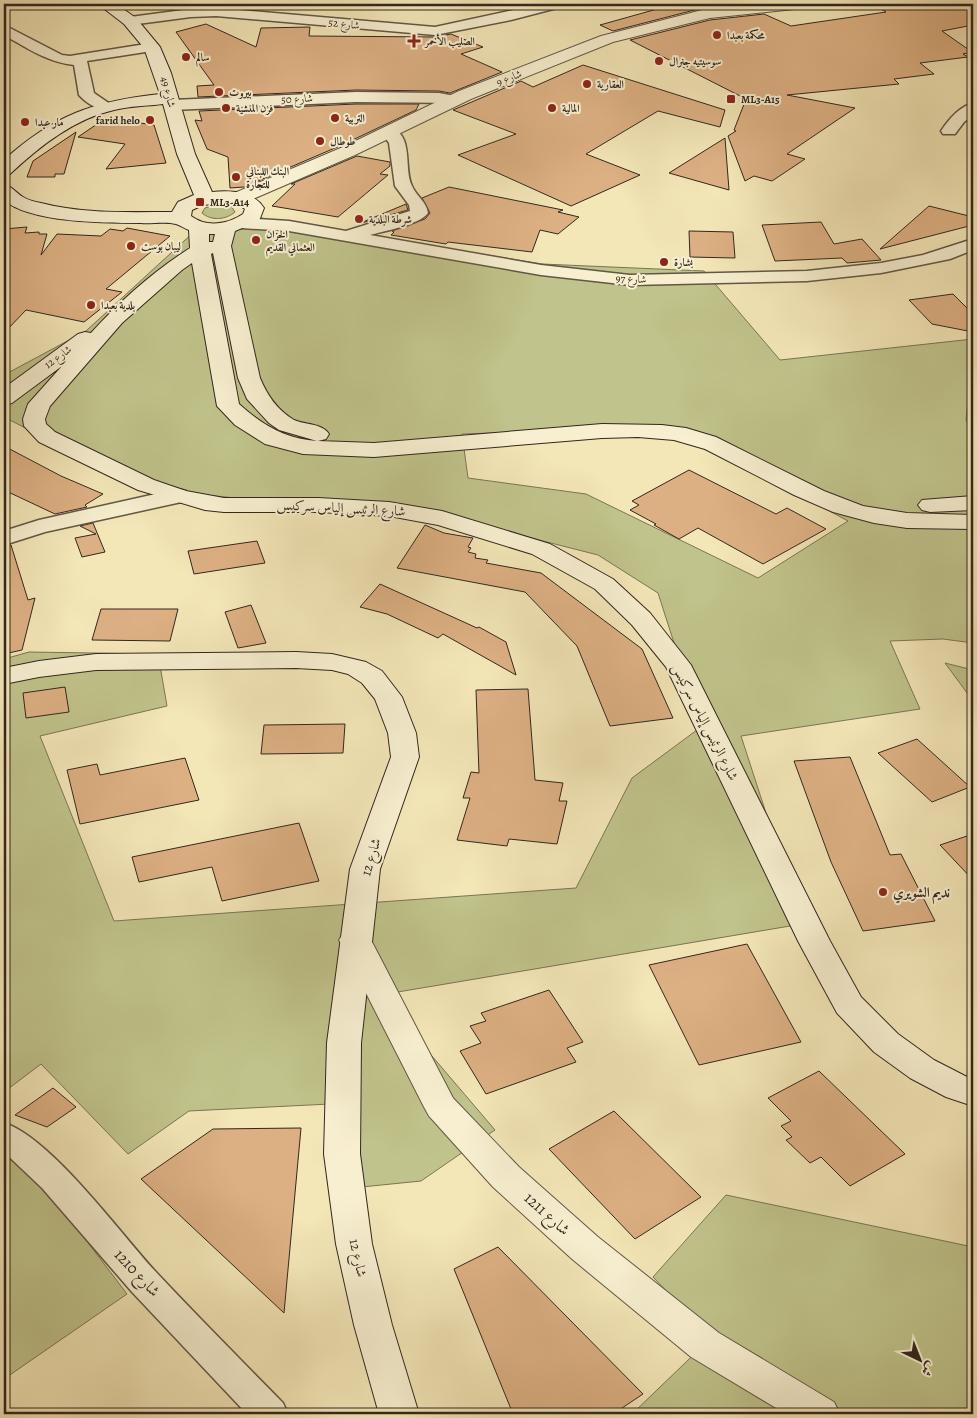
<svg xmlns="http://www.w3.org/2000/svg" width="977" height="1418" viewBox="0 0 977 1418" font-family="Alegreya,Amiri,serif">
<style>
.green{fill:#c0c38b;stroke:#797555;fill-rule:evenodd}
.building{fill:#dcb083;stroke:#32271f}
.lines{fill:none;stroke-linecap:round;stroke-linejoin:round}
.minor-casing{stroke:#625745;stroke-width:3}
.tertiary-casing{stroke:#625745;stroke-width:2}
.secondary-casing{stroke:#32271f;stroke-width:2}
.minor{fill:#f7efd0;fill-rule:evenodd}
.tertiary{fill:#f7efd0;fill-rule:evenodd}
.secondary{fill:#f7efd0;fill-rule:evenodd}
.poi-dot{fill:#8f2418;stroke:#f7efd0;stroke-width:2}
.labels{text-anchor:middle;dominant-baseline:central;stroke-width:4;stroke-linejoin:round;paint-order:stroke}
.far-street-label{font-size:11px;fill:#32271f;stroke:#f7efd0}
.far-poi-label{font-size:11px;font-weight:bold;fill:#32271f;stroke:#f7efd0;text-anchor:start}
.street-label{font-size:14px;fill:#32271f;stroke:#f7efd0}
.poi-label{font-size:14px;font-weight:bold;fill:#32271f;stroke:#f7efd0;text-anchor:start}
.near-street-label{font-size:16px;fill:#32271f;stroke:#f7efd0}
</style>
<rect width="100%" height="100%" fill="#f3e6b7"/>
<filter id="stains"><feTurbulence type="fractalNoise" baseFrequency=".004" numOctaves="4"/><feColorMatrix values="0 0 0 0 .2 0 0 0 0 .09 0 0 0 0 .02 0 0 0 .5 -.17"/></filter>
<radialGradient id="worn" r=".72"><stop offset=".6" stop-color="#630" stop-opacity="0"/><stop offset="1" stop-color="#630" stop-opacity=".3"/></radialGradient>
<g class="green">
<path d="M217,204L231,206L235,212C226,220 211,221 202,213L205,208Z"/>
<path d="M261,218L542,264L704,271L780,360L973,339V390H969L966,421L973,424V643L943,639L890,641L920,709L741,736L802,924L380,995L495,1130L421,1181L332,1190L330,1104L189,1111L128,1154L41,1064L4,1092V659L29,652L158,654L167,706L40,736L114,921L576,888L632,778L701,727L658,593L598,555L484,526L308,505L144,489L4,417V375L86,331L196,230ZM610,429L706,444L848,521L758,578L586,494L468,478L462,434Z"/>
<polygon points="945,663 973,670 973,701"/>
<polygon points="4,1132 127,1294 4,1379"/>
<polygon points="726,1195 973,1247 973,1414 632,1414 711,1338 653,1277"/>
</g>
<g class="building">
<polygon points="675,4 726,5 710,6 613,31 600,25"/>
<polygon points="873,4 973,4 973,25 942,31 972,52 963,54 968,57 920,63 934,74 894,79 899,84 787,95 855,108 787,154 805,159 772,181 754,176 745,181 728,136 736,131 734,130 746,99 630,40 710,20 764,14 791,26 886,12"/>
<polygon points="206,24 256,47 261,28 310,27 309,36 435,37 451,34 483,47 461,54 502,72 450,93 439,91 356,90 198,97 197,86 214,85 176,32"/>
<polygon points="583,65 725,110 720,127 658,111 586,154 640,175 571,206 458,155 516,134 453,110 521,81 533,87"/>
<polygon points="356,104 419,104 416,110 342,145 244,187 230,188 228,157 207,149 195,120 202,121 199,111"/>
<polygon points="106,118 154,125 166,163 106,169 125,144 78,137"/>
<polygon points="76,132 64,174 55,174 55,177 27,177 33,161"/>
<polygon points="725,138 729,190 669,173"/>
<polygon points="357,156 390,162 390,166 380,174 388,175 338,217 272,206 295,184 291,184"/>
<polygon points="449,187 563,210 558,212 579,217 558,234 540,230 532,252 448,242 446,244 391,235 394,232 392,231 425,219 430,213 422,198"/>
<polygon points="406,204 408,210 358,224"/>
<polygon points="929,206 973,217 973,225 880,249"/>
<polygon points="821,222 834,244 862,239 881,260 847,263 842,258 775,261 762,225"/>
<polygon points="27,227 25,233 39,232 39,234 47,234 41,255 57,234 101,236 110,229 123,231 127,228 170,236 106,289 122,292 84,322 26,310 4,333 4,229"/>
<polygon points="689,231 733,232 735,258 690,257"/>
<polygon points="953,294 973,314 973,332 932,324 909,300"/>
<polygon points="4,446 61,476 103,494 85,505 87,507 55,514 4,490"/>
<polygon points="689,470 776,514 787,508 826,529 763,564 698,528 679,539 654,525 656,524 630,510 639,505 632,501"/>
<polygon points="93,523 105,552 82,557 75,538 96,534 80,526"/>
<polygon points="425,525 444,533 473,538 468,547 471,548 468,552 476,554 475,558 488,560 486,563 541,573 642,649 673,718 610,726 577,646 525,592 397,568"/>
<polygon points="257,541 265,563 194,574 188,551"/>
<polygon points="11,545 28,600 35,598 22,650 4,654 4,547"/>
<polygon points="380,584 477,628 479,627 506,642 516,675 443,634 438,638 387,614 360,607"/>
<polygon points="251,605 266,643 238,648 225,612"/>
<polygon points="101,609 178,609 170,641 92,640"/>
<polygon points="65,687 69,712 26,718 23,693"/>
<polygon points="528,689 535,780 563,783 559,801 567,801 557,844 509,839 507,846 457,840 470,798 463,798 471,772 479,773 476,690"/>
<polygon points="345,724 343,753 261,754 264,725"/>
<polygon points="917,739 970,787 932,802 878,753"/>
<polygon points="850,757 890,855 901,854 935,921 863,931 831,862 794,761"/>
<polygon points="185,758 199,800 80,824 67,770 97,764 100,775"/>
<polygon points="299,823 319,881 222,901 212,867 139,882 132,857"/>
<polygon points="973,834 973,880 940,845"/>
<polygon points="747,944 801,1042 699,1065 649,965"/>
<polygon points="549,990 583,1042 567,1048 576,1062 486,1094 460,1051 481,1043 470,1026 486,1021 481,1013"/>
<polygon points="819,1071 905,1154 850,1186 821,1157 810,1163 786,1140 792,1137 781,1126 791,1121 768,1098"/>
<polygon points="53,1088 76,1107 47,1127 15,1115"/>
<polygon points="614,1111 701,1197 635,1239 549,1149"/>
<polygon points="301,1128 284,1313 141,1179 213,1129"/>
<polygon points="498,1247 643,1394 613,1414 513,1414 454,1269"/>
</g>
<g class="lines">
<defs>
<g id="minor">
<polygon points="541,4 563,4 561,7 511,20 435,35 216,16 191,17 130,25 125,24 123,21 125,18 130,17 191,9 216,8 435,27"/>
<path d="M4,25L62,55L70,56L152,43L157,44L159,47L157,50L152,51L87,61L94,93L113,106L111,109C100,112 86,103 79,95L74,65C47,62 27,48 4,35Z"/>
<polygon points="356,92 439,93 460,97 463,100 460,103 356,102 173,110 167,108 165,105 167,102 173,100"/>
<path d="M973,103V115L964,122L955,134H943L941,131C949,119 959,107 973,103Z"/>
<path d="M389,127C415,134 403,169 412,186C417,197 426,201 428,213C419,225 384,231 370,235L541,265L630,275L807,271L881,263L923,255L973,239V250L950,259L881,273L807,281L630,285L541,275L289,231L241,228L235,227L232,223L235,219L241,218L289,221L346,231L410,211L409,205L395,186L389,143L381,132L383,129Z"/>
<polygon points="178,489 186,491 189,496 186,501 45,532 4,545 4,531 39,520"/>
<path d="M4,1123C50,1137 120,1233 155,1271C197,1316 240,1359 283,1403L288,1414H247L132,1292L42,1188L4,1152Z"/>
</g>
<g id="tertiary">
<polygon points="753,4 802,4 799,7 794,9 710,18 613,42 471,99 355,155 246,202 239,204 232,202 230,198 232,194 343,147 459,91 601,36 710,8"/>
<polygon points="355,929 366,932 371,940 453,1098 519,1167 598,1237 719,1333 834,1402 840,1414 786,1414 691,1357 572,1259 493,1187 429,1116 424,1107 339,940 344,932"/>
</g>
<g id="secondary">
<path d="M98,4H116L136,18L160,47L171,73L195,154L212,192C231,190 253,191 264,208L259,221L235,231L231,246L260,378C267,395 277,410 294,420C305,425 322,423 329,434L326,439L318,441L374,443L602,424L662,425L686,428L716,437L824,491L863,506L907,513L973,515V529L907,528L874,523L833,512L794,495L705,449L674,440L638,437L602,438L374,457L303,454L265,444L235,425L217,406L192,263L182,270L122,323L50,406L45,419L46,424L55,432L154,480L186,491L224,498H318L389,502L442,511L550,544L613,579L650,613L691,665L830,941L861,997L898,1034L934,1060L973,1080V1106L946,1097L910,1078L874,1052L837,1013L798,941L666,667L632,625L595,589L532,554L438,525L389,516L318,512H224L205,510L138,490L39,442L24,426L23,419L28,404L62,366L12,403L4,405V388L78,334L85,332L91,333C120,301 154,271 190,248L189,230C185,229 180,225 176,224C165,221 152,224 141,223C107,223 30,223 4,200V184C13,187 16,193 23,197C28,200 35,202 41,203C83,214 129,212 172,212L178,202L194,195L177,154L163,104C147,106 130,106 114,110C74,119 40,146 10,174L4,175V160C54,115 94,101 160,94L144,48L124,24ZM222,203L237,204L245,209L243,214C228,224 207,228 191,216L192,210L203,205ZM209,234H215L213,242H209ZM213,253L238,378L247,399L269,423L279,430L317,441C286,439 262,425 239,404L211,254Z"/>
<polygon points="973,496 973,510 930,512 922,510 918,505 922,500"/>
<polygon points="296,652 332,654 366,662 382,671 402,697 416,733 419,757 380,869 361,1043 360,1154 372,1244 392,1325 419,1414 379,1414 354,1325 336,1244 324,1154 327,1043 350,869 391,757 388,733 375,699 362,683 348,674 332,670 296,668 96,670 39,677 4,684 4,668 39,661 96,654"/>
</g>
</defs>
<use href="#minor" class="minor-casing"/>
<use href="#tertiary" class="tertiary-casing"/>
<use href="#secondary" class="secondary-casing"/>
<use href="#minor" class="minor"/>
<use href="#tertiary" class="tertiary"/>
<use href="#secondary" class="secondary"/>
</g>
<g class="poi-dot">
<circle cx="717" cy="35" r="5"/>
<path d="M411.5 33.5h5v5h5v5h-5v5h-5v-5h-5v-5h5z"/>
<circle cx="186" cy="57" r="5"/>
<circle cx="659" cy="61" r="5"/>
<circle cx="587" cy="84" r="5"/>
<circle cx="219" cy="92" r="5"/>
<rect x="726" y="94" width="10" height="10" rx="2.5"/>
<circle cx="226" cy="108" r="5"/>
<circle cx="552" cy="108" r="5"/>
<circle cx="335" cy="118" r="5"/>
<circle cx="150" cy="120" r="5"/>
<circle cx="25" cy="122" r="5"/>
<circle cx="320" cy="141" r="5"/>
<circle cx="236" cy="177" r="5"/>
<rect x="195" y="197" width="10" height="10" rx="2.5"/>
<circle cx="359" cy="219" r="5"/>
<circle cx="256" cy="240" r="5"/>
<circle cx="131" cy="246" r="5"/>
<circle cx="664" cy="262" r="5"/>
<circle cx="91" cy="305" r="5"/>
<circle cx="883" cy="892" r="5"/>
</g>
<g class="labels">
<g class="far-street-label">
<text transform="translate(344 24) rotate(6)">شارع 52</text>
<text transform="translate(509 78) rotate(-22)">شارع 9</text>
<text transform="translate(168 92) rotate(75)">شارع 49</text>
<text transform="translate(297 99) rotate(-3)">شارع 50</text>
<text transform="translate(631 279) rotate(2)">شارع 97</text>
<text transform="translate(58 357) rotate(-36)">شارع 12</text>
</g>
<g class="far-poi-label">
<text x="727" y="35">محكمة بعبدا</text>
<text x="425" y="41">الصليب الأخمر</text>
<text x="196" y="57">سالم</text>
<text x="669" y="61">سوسيتيه جنرال</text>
<text x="597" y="84">العقارية</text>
<text x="229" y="92">بيروت</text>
<text x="741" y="99">ML3-A15</text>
<text x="236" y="108">فرن المنشية</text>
<text x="562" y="108">المالية</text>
<text x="345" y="118">التربية</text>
<text x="140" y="120" text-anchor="end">farid helo</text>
<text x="35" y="122">مار عبدا</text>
<text x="330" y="141">طوطال</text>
<text x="246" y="171">البنك اللبناني<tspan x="246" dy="13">للتجارة</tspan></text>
<text x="210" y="202">ML3-A14</text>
<text x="369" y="219">شرطة البلدية</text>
<text x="266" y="234">الخزان<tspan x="266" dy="13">العثماني القديم</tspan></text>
<text x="141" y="246">ليبان بوست</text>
<text x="674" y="262">بشارة</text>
<text x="101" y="305">بلدية بعبدا</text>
</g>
<g class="street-label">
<text transform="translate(341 508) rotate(3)">شارع الرئيس إلياس سركيس</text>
<text transform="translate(705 722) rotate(63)">شارع الرئيس إلياس سركيس</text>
<text transform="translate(371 857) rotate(-73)">شارع 12</text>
<text transform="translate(358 1258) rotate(78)">شارع 12</text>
</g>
<g class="poi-label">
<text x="893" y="892">نديم الشويري</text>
</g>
<g class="near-street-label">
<text transform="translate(547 1214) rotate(42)">شارع 1211</text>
<text transform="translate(137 1273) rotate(47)">شارع 1210</text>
</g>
</g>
<rect width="977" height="1418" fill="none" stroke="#f3e6b7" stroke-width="20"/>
<rect x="5" y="5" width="967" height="1408" fill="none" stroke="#32271f" stroke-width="2.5"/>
<rect x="10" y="10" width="957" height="1398" fill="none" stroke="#32271f"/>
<g transform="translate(920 1360) rotate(137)" stroke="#f7efd0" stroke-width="4" paint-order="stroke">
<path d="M0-4L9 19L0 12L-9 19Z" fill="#32271f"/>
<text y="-8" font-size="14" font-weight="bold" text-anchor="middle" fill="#32271f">ش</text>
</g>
<rect width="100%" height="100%" filter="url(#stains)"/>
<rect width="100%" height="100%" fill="url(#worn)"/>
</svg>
